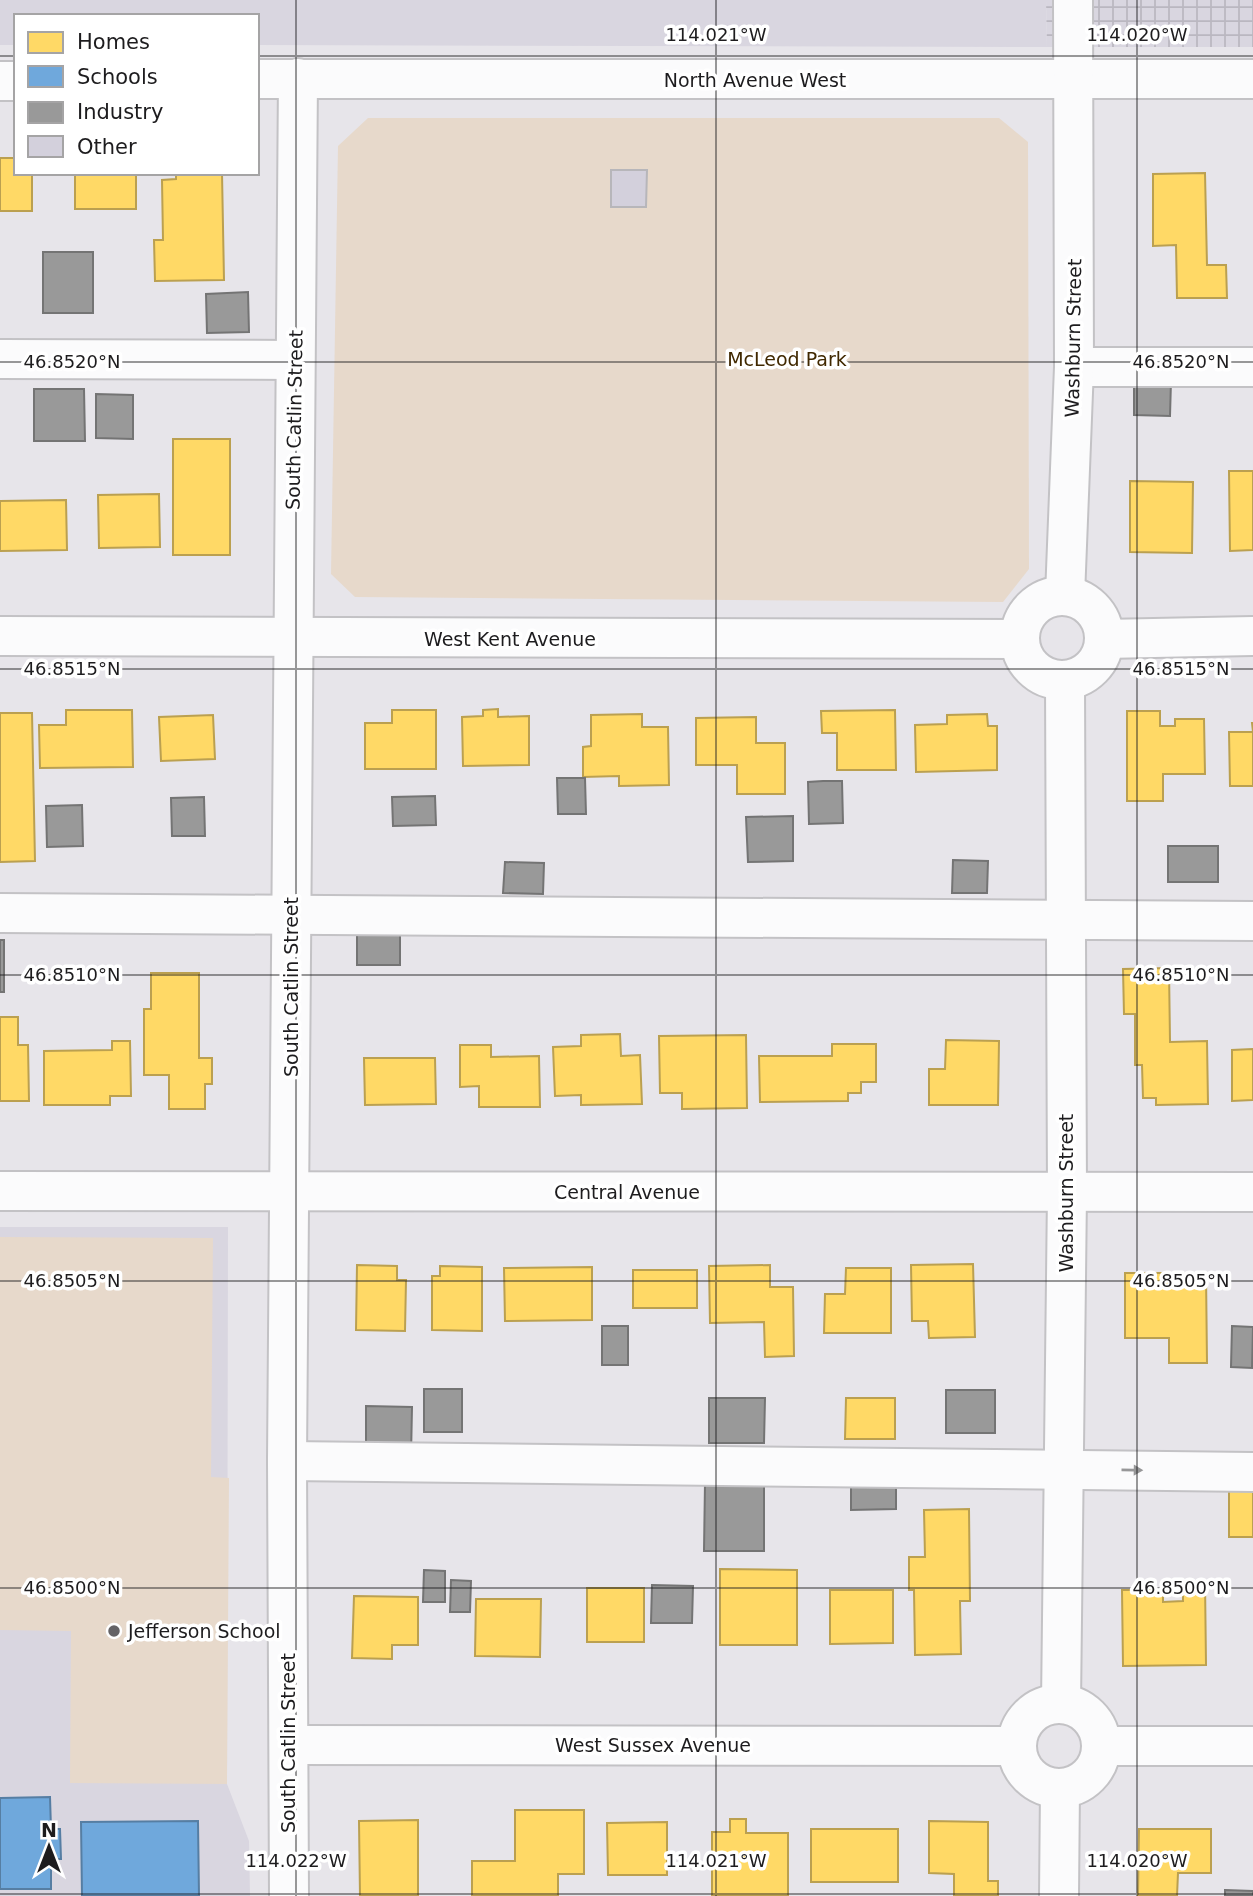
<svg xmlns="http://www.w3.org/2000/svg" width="1253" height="1896" viewBox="0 0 1253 1896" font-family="'DejaVu Sans',sans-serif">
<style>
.built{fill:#d9d6e0}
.industrial{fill:url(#industrial-grid)}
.green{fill:#e7d9cb}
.homes{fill:#ffd966;stroke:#bba050;stroke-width:2}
.schools{fill:#6fa8dc;stroke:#567ea3;stroke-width:2}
.industry{fill:#999;stroke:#747474;stroke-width:2}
.building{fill:#d3d0dc;stroke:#b7b6ba;stroke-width:2}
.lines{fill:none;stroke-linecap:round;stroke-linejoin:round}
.minor-casing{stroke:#c3c2c5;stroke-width:42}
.minor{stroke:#fbfbfc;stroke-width:38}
.oneway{fill:#979798}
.ticks{fill:none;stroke:#1d1c1e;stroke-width:2;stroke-opacity:0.45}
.poi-dot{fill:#646265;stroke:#fff;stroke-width:2.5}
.labels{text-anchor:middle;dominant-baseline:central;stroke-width:7;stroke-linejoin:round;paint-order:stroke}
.street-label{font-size:19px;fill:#1d1c1e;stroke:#fff}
.park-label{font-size:19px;fill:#402800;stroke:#fff}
.poi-label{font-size:19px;fill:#1d1c1e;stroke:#fff;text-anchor:start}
.ticks-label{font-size:18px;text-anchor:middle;fill:#1d1c1e;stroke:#fff;stroke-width:7;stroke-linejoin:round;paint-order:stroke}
</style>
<defs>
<pattern id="industrial-grid" width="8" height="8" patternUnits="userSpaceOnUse" patternTransform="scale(1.75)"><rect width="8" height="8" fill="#d9d6e0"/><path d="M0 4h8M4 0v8" fill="none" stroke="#bab7c0"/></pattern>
</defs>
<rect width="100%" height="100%" fill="#e7e5ea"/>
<g class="built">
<polygon points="0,0 1046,0 1047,47 257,45 257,16 16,16 16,45 0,45"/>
<polygon points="0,1227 228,1227 227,1784 249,1841 250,1896 0,1896"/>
</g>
<polygon class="industrial" points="1046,0 1253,0 1253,47 1047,47"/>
<g class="green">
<polygon points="368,118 999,118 1028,142 1029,569 1003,602 355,597 331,574 338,146"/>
<polygon points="0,1237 213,1238 211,1477 229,1478 227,1784 70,1783 71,1631 0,1630"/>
</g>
<g class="homes">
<polygon points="0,158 16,158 16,173 32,173 32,211 0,211"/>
<rect x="75" y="173" width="61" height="36"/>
<polygon points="176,173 222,173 224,280 155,281 154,240 163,240 162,180 176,179"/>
<polygon points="1205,173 1207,265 1226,265 1227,298 1177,298 1176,245 1153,246 1153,174"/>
<rect x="173" y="439" width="57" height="116"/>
<polygon points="1229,471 1253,471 1253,550 1230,551"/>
<polygon points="1130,481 1193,482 1192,553 1130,552"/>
<polygon points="159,494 160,547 99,548 98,495"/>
<polygon points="66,500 67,550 0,551 0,501"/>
<polygon points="498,709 498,717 529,716 529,765 463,766 462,717 483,716 483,710"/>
<polygon points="66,710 132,710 133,767 40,768 39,725 66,725"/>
<polygon points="392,710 436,710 436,769 365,769 365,723 392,723"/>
<polygon points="895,710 896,770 837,770 837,733 822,733 821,711"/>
<polygon points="1127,711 1160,711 1160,726 1175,726 1175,719 1204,719 1205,774 1163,774 1163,801 1127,801"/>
<polygon points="0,713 32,713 35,861 0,862"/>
<polygon points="642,714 642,727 668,727 669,785 619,786 619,776 583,777 583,747 591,746 591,715"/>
<polygon points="987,714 988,726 997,726 997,770 916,772 915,725 947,724 947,715"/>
<polygon points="213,715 215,759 161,761 159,717"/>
<polygon points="756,717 756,743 785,743 785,794 737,794 737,765 696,765 696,718"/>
<polygon points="1252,723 1253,723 1253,786 1230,786 1229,732 1253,732"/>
<polygon points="1169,968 1170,1042 1207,1041 1208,1104 1156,1105 1156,1098 1143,1098 1142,1065 1135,1065 1135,1014 1124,1014 1123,969"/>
<polygon points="151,973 199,973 199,1058 212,1058 212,1084 205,1084 205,1109 169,1109 169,1075 144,1075 144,1009 151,1009"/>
<polygon points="0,1017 18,1017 18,1045 28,1045 29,1101 0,1101"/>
<polygon points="620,1034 621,1056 640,1055 642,1104 581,1105 581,1095 555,1096 553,1047 581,1046 581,1035"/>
<polygon points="746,1035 747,1108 682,1109 682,1093 660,1093 659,1036"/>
<polygon points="946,1040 999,1041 998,1105 929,1105 929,1069 945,1069"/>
<polygon points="112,1041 130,1041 131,1096 110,1096 110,1105 44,1105 44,1051 112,1050"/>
<polygon points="832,1044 876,1044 876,1082 861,1082 861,1093 848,1093 848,1101 760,1102 759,1056 832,1056"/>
<polygon points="460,1045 491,1045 491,1057 539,1056 540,1107 479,1107 479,1086 460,1087"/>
<polygon points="1253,1049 1253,1100 1232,1101 1232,1050"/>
<polygon points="364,1058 435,1058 436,1104 365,1105"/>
<polygon points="973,1264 975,1337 929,1338 928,1321 912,1321 911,1265"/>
<polygon points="357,1265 397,1266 397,1280 406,1280 405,1331 356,1330"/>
<polygon points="770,1265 770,1287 793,1287 794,1356 765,1357 764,1322 710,1323 709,1266"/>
<polygon points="440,1266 482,1267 482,1331 432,1330 432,1276 440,1276"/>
<polygon points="592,1267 592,1320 505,1321 504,1268"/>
<polygon points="846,1268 891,1268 891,1333 824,1333 825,1294 845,1294"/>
<rect x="633" y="1270" width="64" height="38"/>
<polygon points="1125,1273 1206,1273 1207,1363 1169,1363 1169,1338 1125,1338"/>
<polygon points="846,1398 895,1398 895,1439 845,1439"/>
<rect x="1229" y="1486" width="24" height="51"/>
<polygon points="969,1509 970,1601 960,1601 961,1654 915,1655 914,1590 909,1590 909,1557 925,1557 924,1510"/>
<polygon points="720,1569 797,1570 797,1645 720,1645"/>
<polygon points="1205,1581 1206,1665 1123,1666 1122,1590 1163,1590 1163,1602 1183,1601 1183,1582"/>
<rect x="587" y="1588" width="57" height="54"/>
<polygon points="830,1590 893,1590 893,1643 830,1644"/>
<polygon points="354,1596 418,1597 418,1645 392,1645 392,1659 352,1658"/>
<polygon points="476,1599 541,1599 540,1657 475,1656"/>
<polygon points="515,1810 584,1810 584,1874 558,1874 558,1896 472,1896 472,1861 515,1861"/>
<polygon points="730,1819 746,1819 746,1833 788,1833 788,1896 712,1896 712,1832 730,1832"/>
<polygon points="418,1820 418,1896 360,1896 359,1821"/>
<polygon points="929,1821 988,1822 988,1881 998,1881 998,1896 954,1896 954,1874 929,1873"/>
<polygon points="667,1822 667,1875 608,1875 607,1823"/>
<rect x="811" y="1829" width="87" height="53"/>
<polygon points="1139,1829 1211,1829 1211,1873 1178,1873 1177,1896 1138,1896"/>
</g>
<g class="schools">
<polygon points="50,1797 51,1829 60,1829 61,1859 51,1859 51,1889 0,1889 0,1798"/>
<polygon points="198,1821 199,1896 82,1896 81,1822"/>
</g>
<g class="industry">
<rect x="43" y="252" width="50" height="61"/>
<polygon points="248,292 249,332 207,333 206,294"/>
<polygon points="1171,381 1170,416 1134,415 1134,385"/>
<polygon points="34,389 84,389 85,441 34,441"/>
<polygon points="96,394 133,395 133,439 96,438"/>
<polygon points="557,778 585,778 586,814 558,814"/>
<polygon points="823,781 842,781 843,823 809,824 808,782"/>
<polygon points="435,796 436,825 393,826 392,797"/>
<polygon points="204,797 205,836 172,836 171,798"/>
<polygon points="82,805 83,846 47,847 46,806"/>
<polygon points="793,816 793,861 748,862 746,817"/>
<rect x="1168" y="846" width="50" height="36"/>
<polygon points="953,860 988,861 987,893 952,893"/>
<polygon points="505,862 544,863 543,894 503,893"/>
<polygon points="400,929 400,965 357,965 357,930"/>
<rect x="0" y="940" width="4" height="52"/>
<rect x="602" y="1326" width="26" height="39"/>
<polygon points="1232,1326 1253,1327 1252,1368 1231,1367"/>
<rect x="424" y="1389" width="38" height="43"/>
<rect x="946" y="1390" width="49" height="43"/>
<polygon points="709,1398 765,1398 764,1443 709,1443"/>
<polygon points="366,1406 412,1407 411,1457 366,1457"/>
<polygon points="705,1483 764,1484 764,1551 704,1551"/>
<polygon points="896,1483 896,1509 851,1510 851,1484"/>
<polygon points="424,1570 445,1571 445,1602 423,1602"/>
<polygon points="451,1580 471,1581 470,1612 450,1612"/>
<polygon points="652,1585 693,1586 692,1623 651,1623"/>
<polygon points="1225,1890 1253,1891 1253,1896 1225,1896"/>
</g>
<polygon class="building" points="611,170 647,170 646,207 611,207"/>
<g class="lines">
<defs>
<g id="minor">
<polyline points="257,79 1253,79"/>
<polyline points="0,81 16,81"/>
<polyline points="0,359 294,360"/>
<polyline points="1074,367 1253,367"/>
<circle cx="1062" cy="638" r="42"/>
<polyline points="1065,596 1074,367 1073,0"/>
<polyline points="0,636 1020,639"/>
<polyline points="1104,639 1253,636"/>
<polyline points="0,913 1253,921"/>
<polyline points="0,1191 1253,1192"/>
<polyline points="287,1461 1253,1472"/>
<circle cx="1059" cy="1746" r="42"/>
<polyline points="1061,1704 1067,1193 1065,681"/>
<polyline points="289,1745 1017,1746"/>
<polyline points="1101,1746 1253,1746"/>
<polyline points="289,1896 287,1461 298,78"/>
<polyline points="1059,1896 1060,1788"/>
</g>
</defs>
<use href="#minor" class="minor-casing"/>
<use href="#minor" class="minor"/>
</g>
<defs><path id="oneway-solid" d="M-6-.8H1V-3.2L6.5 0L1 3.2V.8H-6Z" transform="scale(1.75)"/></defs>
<use class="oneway" href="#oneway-solid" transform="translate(1132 1470) rotate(1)"/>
<path class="ticks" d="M296,0V1896M716,0V1896M1137,0V1896M0,56H16M257,56H1253M0,362H1253M0,669H1253M0,975H1253M0,1281H1253M0,1588H1253M0,1894H1253"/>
<circle class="poi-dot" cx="114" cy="1631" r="7"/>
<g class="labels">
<g class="street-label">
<text x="755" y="80">North Avenue West</text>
<text transform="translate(1073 338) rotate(-89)">Washburn Street</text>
<text transform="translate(294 420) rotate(-89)">South Catlin Street</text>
<text x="510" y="639">West Kent Avenue</text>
<text transform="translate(291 987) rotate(-90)">South Catlin Street</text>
<text x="627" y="1192">Central Avenue</text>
<text transform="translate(1066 1193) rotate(-90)">Washburn Street</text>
<text transform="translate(288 1743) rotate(-90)">South Catlin Street</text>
<text x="653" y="1745">West Sussex Avenue</text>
</g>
<g class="park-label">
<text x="787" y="359">McLeod Park</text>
</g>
<g class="poi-label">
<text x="128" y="1631">Jefferson School</text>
</g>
</g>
<g class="ticks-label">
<text x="716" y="41">114.021°W</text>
<text x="1137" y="41">114.020°W</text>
<text x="72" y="368">46.8520°N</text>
<text x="1181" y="368">46.8520°N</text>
<text x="72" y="675">46.8515°N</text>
<text x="1181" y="675">46.8515°N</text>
<text x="72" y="981">46.8510°N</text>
<text x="1181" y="981">46.8510°N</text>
<text x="72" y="1287">46.8505°N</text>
<text x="1181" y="1287">46.8505°N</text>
<text x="72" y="1594">46.8500°N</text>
<text x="1181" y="1594">46.8500°N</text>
<text x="296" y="1867">114.022°W</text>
<text x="716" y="1867">114.021°W</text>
<text x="1137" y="1867">114.020°W</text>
</g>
<rect x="14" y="14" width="245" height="161" fill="#ffffff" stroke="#a5a4a5" stroke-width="2"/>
<rect x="28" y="32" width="35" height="21" fill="#ffd966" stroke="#a5a4a5" stroke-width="2"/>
<text x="77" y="49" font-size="21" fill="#1d1c1e">Homes</text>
<rect x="28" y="66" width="35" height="21" fill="#6fa8dc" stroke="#a5a4a5" stroke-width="2"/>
<text x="77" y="84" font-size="21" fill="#1d1c1e">Schools</text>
<rect x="28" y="102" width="35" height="21" fill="#999999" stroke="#a5a4a5" stroke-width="2"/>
<text x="77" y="119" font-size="21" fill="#1d1c1e">Industry</text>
<rect x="28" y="136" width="35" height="21" fill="#d3d0dc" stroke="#a5a4a5" stroke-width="2"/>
<text x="77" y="154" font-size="21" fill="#1d1c1e">Other</text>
<g transform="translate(49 1847)" stroke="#ffffff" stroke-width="5" paint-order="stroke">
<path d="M0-5L12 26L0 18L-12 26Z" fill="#1d1c1e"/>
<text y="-10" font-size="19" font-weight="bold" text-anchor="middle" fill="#1d1c1e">N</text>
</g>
</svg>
